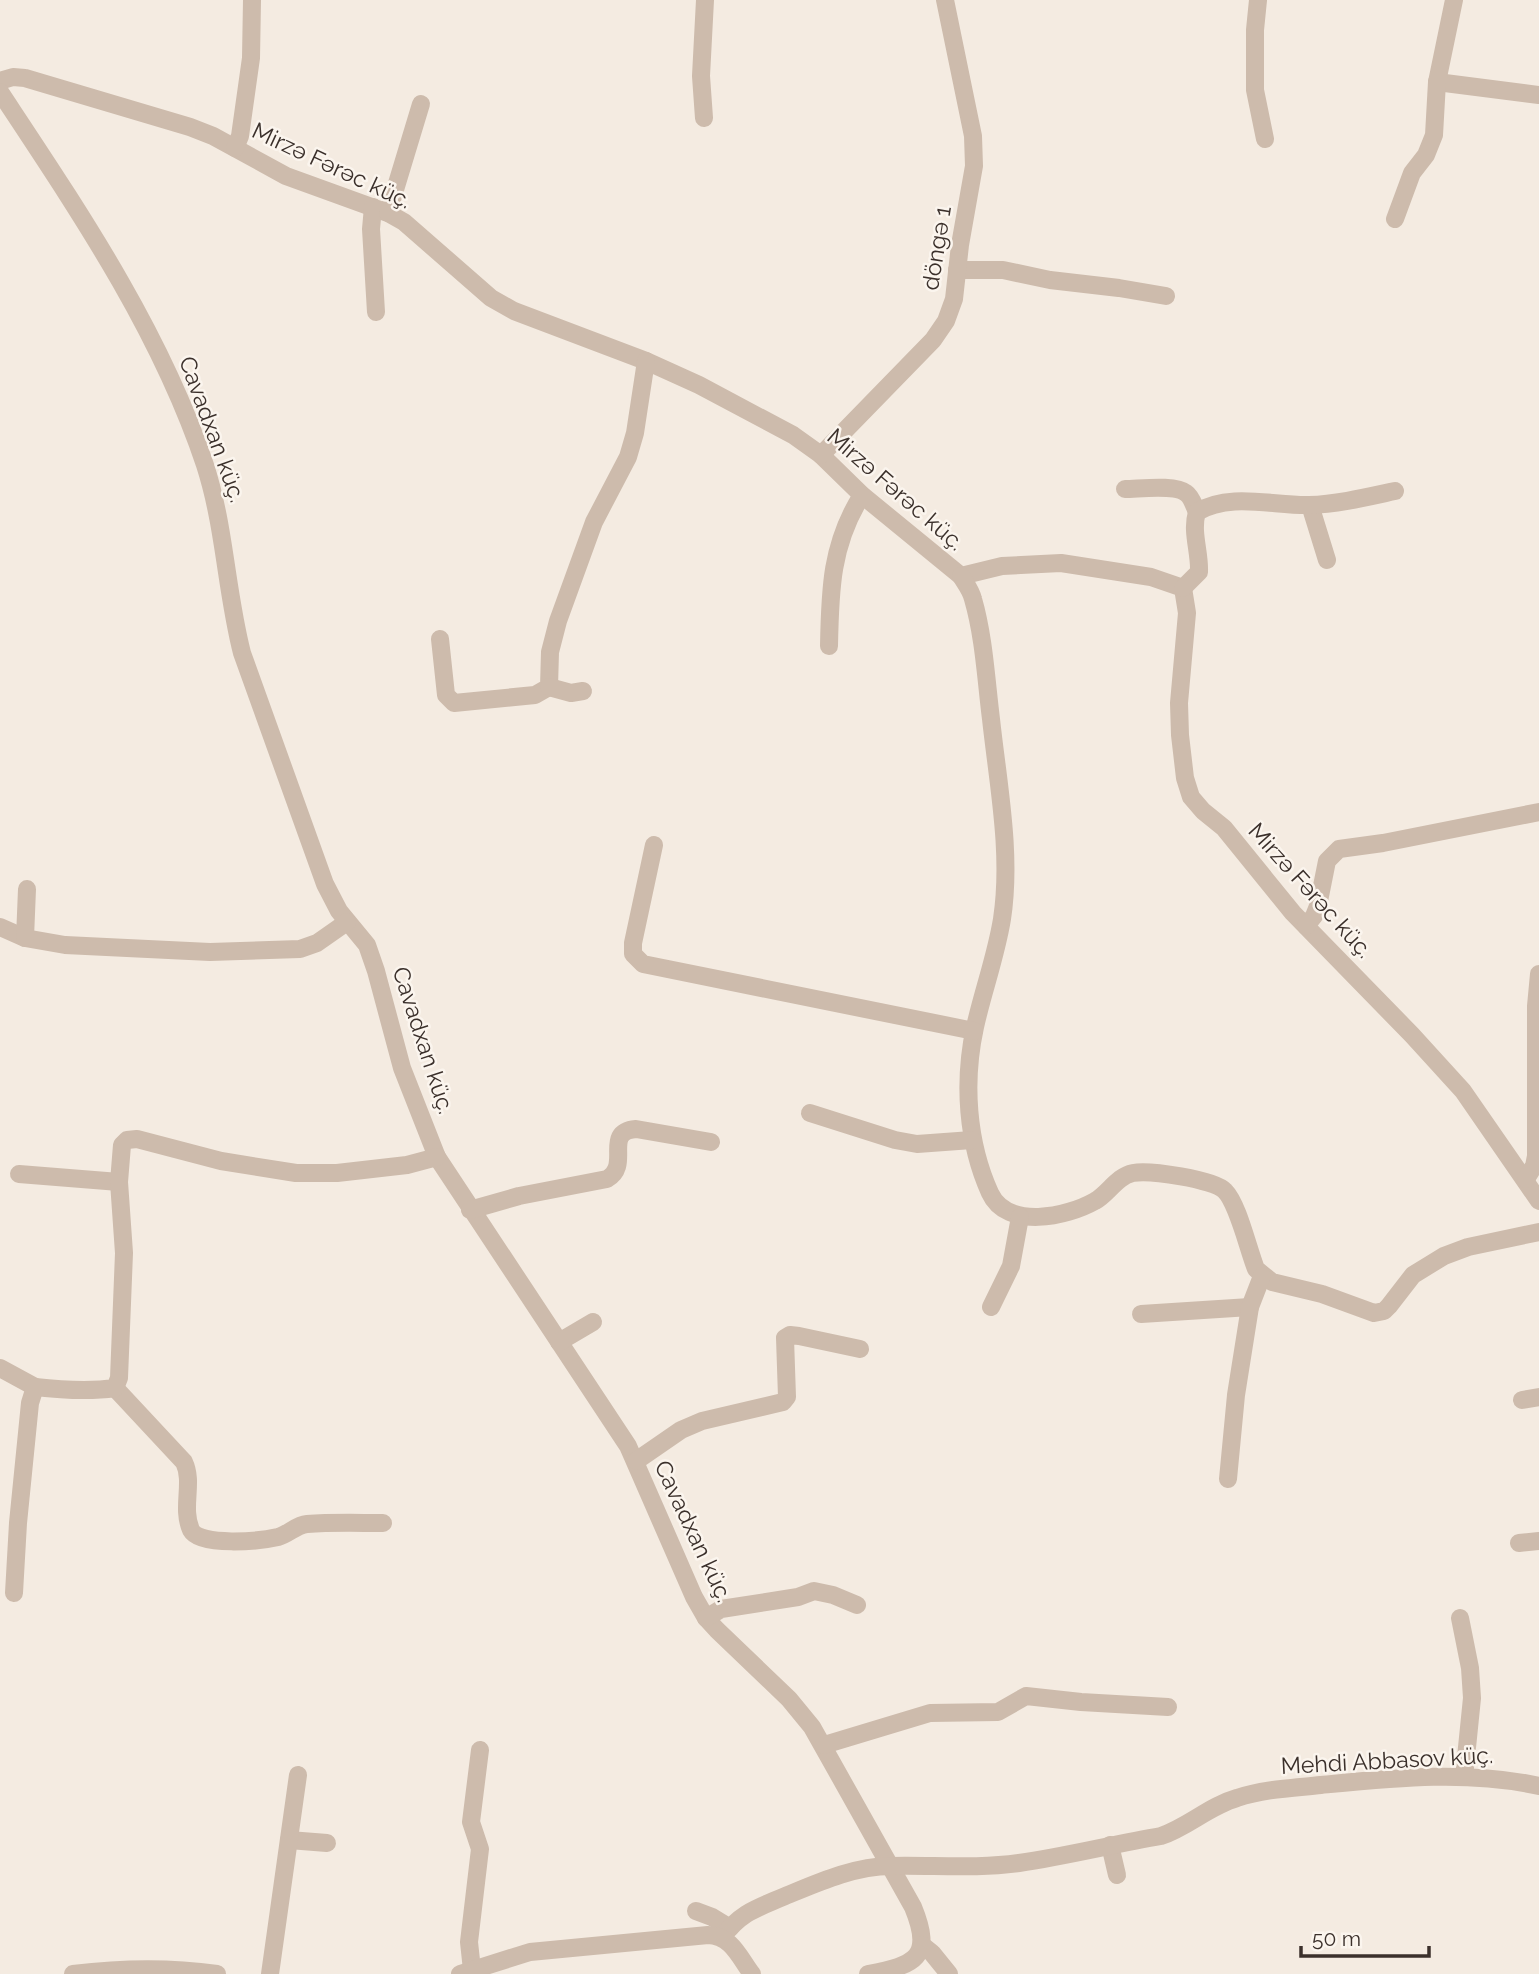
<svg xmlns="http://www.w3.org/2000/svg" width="1539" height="1974" viewBox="0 0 1539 1974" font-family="Raleway,sans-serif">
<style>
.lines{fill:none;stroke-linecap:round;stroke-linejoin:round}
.minor{stroke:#cdbbac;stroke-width:18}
.labels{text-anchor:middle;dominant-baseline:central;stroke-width:5;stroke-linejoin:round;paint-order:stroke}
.street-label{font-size:23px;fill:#3b302b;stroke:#fbf5ee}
</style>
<rect width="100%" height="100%" fill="#f4ebe1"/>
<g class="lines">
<g class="minor">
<polyline points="1258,0 1255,30 1255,90 1265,139"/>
<polyline points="0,81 13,77 25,78 190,127 213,136 286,176 388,213 404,222 491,298 514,311 646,361 699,385 793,435 821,455 862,495 961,576 1002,566 1061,563 1151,577 1183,588 1187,613 1179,703 1180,735 1185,778 1191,797 1203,811 1224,828 1293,913 1412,1035 1463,1091 1539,1201"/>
<polyline points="1437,82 1539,95"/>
<path d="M0,92C78,210 160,330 205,465C225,527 226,591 242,653L325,884L339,911L367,945L376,971L402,1068L437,1157L628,1446L694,1597L706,1618L717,1630L789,1699L812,1727L913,1907C934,1958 915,1965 868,1974"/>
<polyline points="704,118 701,76 705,0"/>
<polyline points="235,148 240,136 251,58 252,0"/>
<polyline points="373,207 371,229 376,312"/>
<polyline points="388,213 421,104"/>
<polyline points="1395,219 1412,173 1426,155 1434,135 1437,82 1454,0"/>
<polyline points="957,270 1003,270 1050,280 1119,288 1166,296"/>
<polyline points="821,455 933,340 946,321 954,299 960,245 974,166 973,136 945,0"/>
<path d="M1125,489C1139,489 1175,484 1186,493C1192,497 1194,506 1197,512"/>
<polyline points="1310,505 1327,560"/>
<path d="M961,576C965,583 971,590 973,599C984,637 986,679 991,719C998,784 1012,854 1002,919C996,956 983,991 975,1027C963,1082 967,1142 990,1193C1007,1230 1067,1217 1095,1201C1108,1194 1117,1176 1133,1173C1149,1170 1214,1179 1225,1191C1238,1204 1248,1249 1256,1269L1272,1282L1322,1294L1374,1313L1384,1311L1389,1306L1413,1275L1444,1256L1468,1247L1539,1232"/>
<path d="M1183,588L1199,572C1200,552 1191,532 1197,512C1230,492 1274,506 1309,505C1338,504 1367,497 1395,491"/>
<polyline points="440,639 446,695 454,703 535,695 549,687 550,652 558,621 594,522 628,457 635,433 646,361"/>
<path d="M829,646C830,590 831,544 862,495"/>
<polyline points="549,687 571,693 583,691"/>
<polyline points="654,845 633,943 633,954 643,964 974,1031"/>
<polyline points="1306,926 1314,916 1318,906 1327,861 1339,849 1383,843 1539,812"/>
<polyline points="0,927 25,938 65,945 210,952 300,949 317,943 347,922"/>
<polyline points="25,938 27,889"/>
<polyline points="810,1113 895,1140 917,1144 972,1140"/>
<polyline points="19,1174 119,1182"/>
<polyline points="1526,1179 1534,1166 1536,1156 1536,1006 1539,974"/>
<path d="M470,1210L519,1196L607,1179C632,1165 602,1132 636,1129L711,1142"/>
<polyline points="991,1307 1011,1266 1020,1217"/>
<polyline points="1141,1314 1250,1307"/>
<polyline points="559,1342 593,1322"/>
<polyline points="0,1368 35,1387"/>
<path d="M115,1388L184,1462C194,1483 181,1507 191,1530C200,1547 261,1541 278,1537C289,1534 296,1525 307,1524C332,1522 358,1523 383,1523"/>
<polyline points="1522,1400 1539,1397"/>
<polyline points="636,1461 681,1430 702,1421 783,1402 787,1397 785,1338 790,1335 799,1336 860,1349"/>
<polyline points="1228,1479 1236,1395 1250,1307 1262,1276"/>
<polyline points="1519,1543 1539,1541"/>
<path d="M14,1593L18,1523L30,1403L35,1387C62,1390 88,1392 115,1388L119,1378L124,1253L119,1182L122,1145L127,1140L137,1139L221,1161L296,1173H337L407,1165L437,1157"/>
<polyline points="706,1618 721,1609 798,1597 814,1591 833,1595 857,1605"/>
<polyline points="1460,1618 1470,1668 1472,1698 1464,1777"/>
<polyline points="824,1745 930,1713 998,1712 1026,1696 1081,1702 1168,1707"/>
<polyline points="289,1840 327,1843"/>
<polyline points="1110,1845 1117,1875"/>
<polyline points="696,1911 712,1917 730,1928"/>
<path d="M722,1937C742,1912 755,1909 783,1897C817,1883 854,1866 891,1866C933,1865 977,1869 1019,1863C1067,1856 1114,1844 1161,1836C1188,1827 1209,1806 1237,1798C1264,1789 1293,1788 1321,1785C1393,1778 1468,1770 1539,1786"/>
<polyline points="922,1945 932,1953 949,1974"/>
<polyline points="472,1970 469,1942 480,1849 471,1822 480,1750"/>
<path d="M73,1974C122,1968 168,1967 217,1974"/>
<polyline points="270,1974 298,1775"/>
<path d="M460,1974L530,1952L708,1935C732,1936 739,1957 752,1974"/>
</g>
</g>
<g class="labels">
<g class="street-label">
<text transform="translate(332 165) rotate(25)">Mirzə Fərəc küç.</text>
<text transform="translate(936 248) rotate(-81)">döngə 1</text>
<text transform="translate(213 429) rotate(70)">Cavadxan küç.</text>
<text transform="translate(896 489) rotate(41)">Mirzə Fərəc küç.</text>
<text transform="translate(1311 890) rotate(48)">Mirzə Fərəc küç.</text>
<text transform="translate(424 1040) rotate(72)">Cavadxan küç.</text>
<text transform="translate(694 1531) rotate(65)">Cavadxan küç.</text>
<text transform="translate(1387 1760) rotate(-3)">Mehdi Abbasov küç.</text>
</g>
</g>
<path d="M1301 1946v10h128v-10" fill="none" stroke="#3b302b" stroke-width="3.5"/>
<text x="1312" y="1946" font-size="21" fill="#3b302b" stroke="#fbf5ee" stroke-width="5" paint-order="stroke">50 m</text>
</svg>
